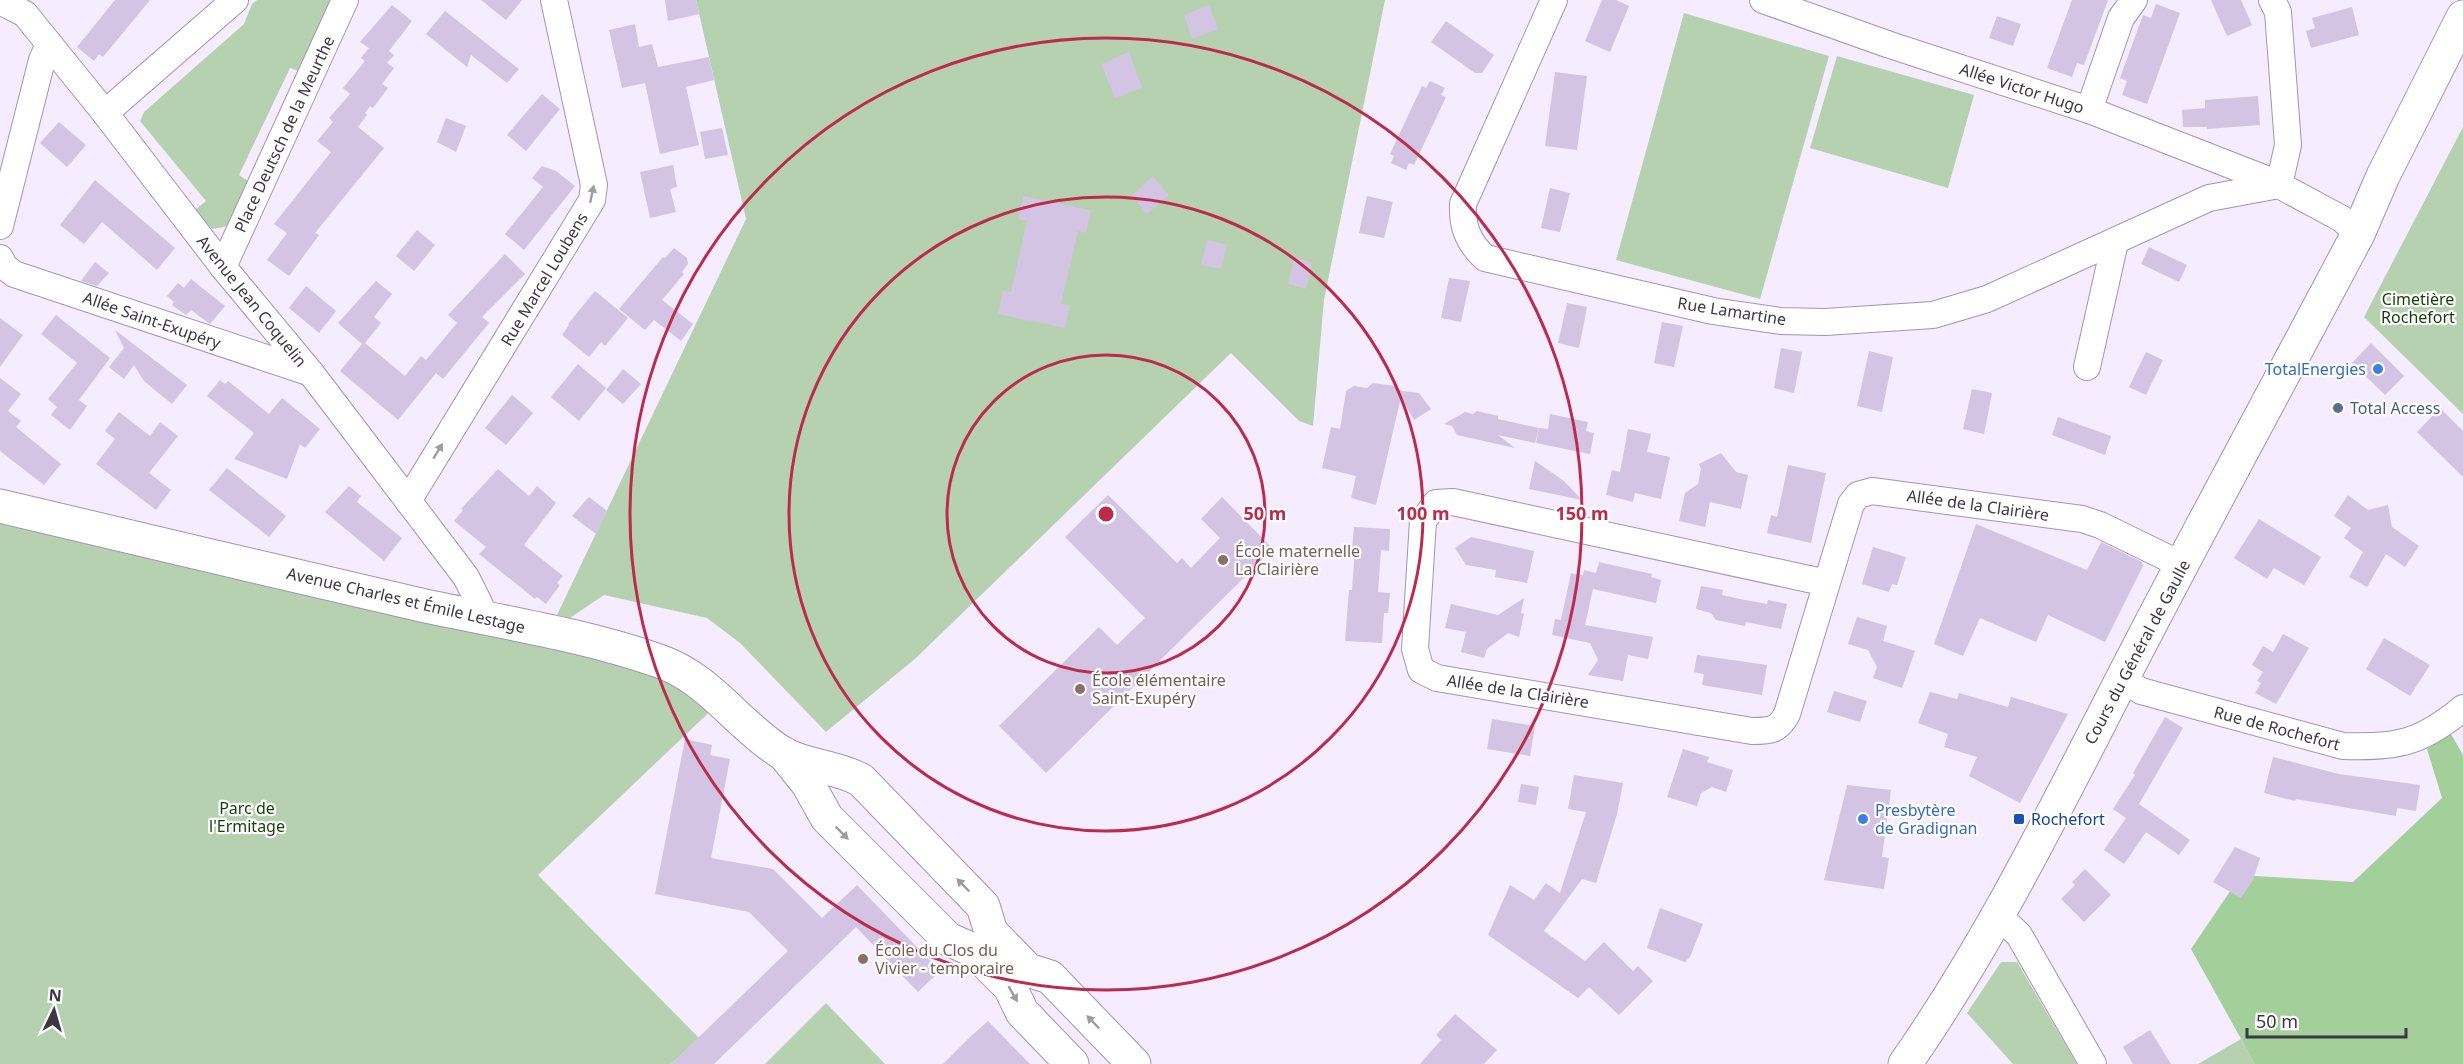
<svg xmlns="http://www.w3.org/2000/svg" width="2463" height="1064" viewBox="0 0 2463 1064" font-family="'Noto Sans',sans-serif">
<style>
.green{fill:#b6d1b0}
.forest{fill:#a3d09a}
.building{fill:#d2c4e2}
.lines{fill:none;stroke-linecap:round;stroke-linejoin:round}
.street-casing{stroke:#a295b2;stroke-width:28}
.secondary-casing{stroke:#a295b2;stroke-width:35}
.primary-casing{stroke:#a295b2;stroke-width:35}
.street{stroke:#fff;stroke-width:26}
.secondary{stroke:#fff;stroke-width:33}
.primary{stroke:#fff;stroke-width:33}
.oneway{fill:#9e9ba1}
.ring{fill:none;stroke:#bc2b4b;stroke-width:3}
.shop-dot{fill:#3f7fe0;stroke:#fefefe;stroke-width:2}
.service-dot{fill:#5c6f8a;stroke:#fefefe;stroke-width:2}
.education-dot{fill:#8d6e63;stroke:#fefefe;stroke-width:2}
.transit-dot{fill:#1a4fb4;stroke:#fefefe;stroke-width:2}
.labels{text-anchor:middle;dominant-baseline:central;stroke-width:4.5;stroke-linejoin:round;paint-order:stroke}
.street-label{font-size:16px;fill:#3c3743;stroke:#fefefe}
.park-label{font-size:16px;fill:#143f08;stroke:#fefefe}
.shop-label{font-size:16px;fill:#366cbe;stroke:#fefefe;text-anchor:end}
.service-label{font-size:16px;fill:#4e5e75;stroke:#fefefe;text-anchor:start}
.education-label{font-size:16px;fill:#785e54;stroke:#fefefe;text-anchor:start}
.transit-label{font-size:16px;fill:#164399;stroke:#fefefe;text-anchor:start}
.centre{fill:#bc2b4b;stroke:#fefefe;stroke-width:3}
.ring-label{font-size:18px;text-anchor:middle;font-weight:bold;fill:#bc2b4b;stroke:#fefefe;stroke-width:4.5;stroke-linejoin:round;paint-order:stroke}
</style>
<rect width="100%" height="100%" fill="#f5ecff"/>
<g class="green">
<path d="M257,0H336L304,73L290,68L239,175L254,185C243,209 243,225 213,229L202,221L195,210L206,201L140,121L144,112L244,24L252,4Z"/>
<polygon points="696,0 1385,0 1324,300 1313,426 1299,421 1231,353 916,658 826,732 740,643 707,618 604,595 570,618 557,615 746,219"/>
<polygon points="1684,13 1829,56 1760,299 1616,260"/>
<polygon points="1837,56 1974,95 1948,188 1810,148"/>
<polygon points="2463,127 2463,414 2364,317"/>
<polygon points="0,506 516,626 722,700 538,875 699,1038 671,1064 0,1064"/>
<polygon points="2001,962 2017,962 2077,1064 2013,1064 1967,1013"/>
<polygon points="826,1003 885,1064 765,1064"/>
<polygon points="2241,1039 2255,1064 2198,1064"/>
</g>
<polygon class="forest" points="2451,734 2463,755 2463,1064 2255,1064 2191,949 2241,875 2353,882 2442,798 2427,749"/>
<g class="building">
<polygon points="115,0 150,0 103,57 99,54 94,61 77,47"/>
<polygon points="481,0 522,0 506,20"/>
<polygon points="665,0 696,0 699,14 668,21"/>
<polygon points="1602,0 1616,0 1629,6 1610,52 1585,41"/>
<polygon points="2072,0 2108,0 2084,65 2077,63 2072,77 2047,68"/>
<polygon points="2211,0 2241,0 2252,25 2227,36"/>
<polygon points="2156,4 2180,13 2147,104 2122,95 2127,81 2120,78 2143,15 2151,18"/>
<polygon points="392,5 412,21 389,51 394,55 387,63 394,68 382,84 388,88 373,108 370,106 365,113 367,115 358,127 384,148 315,233 319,235 289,276 267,260 287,233 274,224 331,152 317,141 333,122 329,118 350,94 343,88 365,61 361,58 369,48 360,42"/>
<polygon points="1209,5 1218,29 1192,39 1184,15"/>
<polygon points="2352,7 2359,35 2311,48 2306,31 2315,28 2312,18"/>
<polygon points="445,11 519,69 507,83 471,55 467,67 426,34"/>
<polygon points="1997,16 2021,24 2013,46 1989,38"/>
<polygon points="1446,21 1494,55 1482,73 1475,73 1431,42"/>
<polygon points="635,24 639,47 652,44 658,67 709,57 714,80 686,87 699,145 660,154 645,83 622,88 609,30"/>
<polygon points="1129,52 1142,88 1115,98 1101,64"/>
<polygon points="1555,72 1587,76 1577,150 1545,146"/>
<polygon points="1430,81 1445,88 1441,95 1446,97 1414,165 1409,163 1406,170 1391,163 1394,156 1390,154 1422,86 1426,88"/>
<polygon points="542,94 560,109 526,151 507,135"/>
<polygon points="2258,96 2260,125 2207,129 2207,127 2183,127 2182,110 2205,108 2205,100"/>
<polygon points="446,118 466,126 456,152 437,142"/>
<polygon points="59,122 86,145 67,167 40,143"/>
<polygon points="722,128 728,155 705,159 700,132"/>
<polygon points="673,165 677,187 670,189 676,212 650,218 640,172"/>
<polygon points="542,166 556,171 575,186 524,250 505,234 543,187 532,178"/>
<polygon points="1153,176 1169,195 1147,214 1132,195"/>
<polygon points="95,180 175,248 157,270 102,222 84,244 60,225"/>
<polygon points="1550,188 1570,193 1560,232 1541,228"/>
<polygon points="1023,196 1091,210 1086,233 1078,231 1061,304 1070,305 1065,328 998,314 1003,290 1011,292 1027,221 1018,219"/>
<polygon points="1367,196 1393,202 1384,238 1359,233"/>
<polygon points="417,230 435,245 414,271 396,256"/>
<polygon points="1207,240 1227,245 1221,269 1201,265"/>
<polygon points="2149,247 2187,265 2179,282 2141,264"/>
<polygon points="674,248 687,258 688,264 682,272 684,274 662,300 693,324 681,341 654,320 645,330 619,309 663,257 665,258"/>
<polygon points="505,254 525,274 482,317 489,323 443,379 436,373 398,420 340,371 362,344 338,323 376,281 392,294 374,317 381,323 365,343 405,376 421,356 426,360 457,323 448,315"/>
<polygon points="1294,258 1312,262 1306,289 1288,284"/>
<polygon points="95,262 109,273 97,286 81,281"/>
<polygon points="1449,278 1470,281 1461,322 1441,318"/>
<polygon points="191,279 225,306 210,324 191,310 186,315 172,305 174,302 167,296 178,283 184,288"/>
<polygon points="306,286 336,311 319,333 289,308"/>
<polygon points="595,291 628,318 605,346 601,342 589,357 562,335 569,325 568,324"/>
<polygon points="1567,303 1587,307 1579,348 1558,343"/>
<polygon points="56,315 110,358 79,400 87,406 70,430 51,415 57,407 48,399 77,363 41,334"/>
<polygon points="0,318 23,335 0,367"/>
<polygon points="1662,322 1683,326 1674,367 1654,363"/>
<polygon points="115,330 187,385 172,404 144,381 134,365 124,379 109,367 124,348"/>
<polygon points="2371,343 2404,376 2385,395 2352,363"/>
<polygon points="1781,348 1802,352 1794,393 1774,388"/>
<polygon points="1869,351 1893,357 1882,412 1857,406"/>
<polygon points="2146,352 2163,360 2146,395 2129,387"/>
<polygon points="578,364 606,388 579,421 551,397"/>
<polygon points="623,369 641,384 623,404 606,390"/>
<polygon points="0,378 21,394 8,411 21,421 16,427 61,464 44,485 0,451"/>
<polygon points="220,380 225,384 228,381 269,414 282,398 320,429 305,448 300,444 287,479 234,459 254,433 207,396"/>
<polygon points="1373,383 1395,386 1402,391 1419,393 1431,409 1414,420 1401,397 1376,505 1351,498 1356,476 1322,468 1331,427 1340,429 1346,391 1354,386 1367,388"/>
<polygon points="1972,389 1992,393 1984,434 1963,429"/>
<polygon points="512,395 533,413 506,445 485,428"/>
<polygon points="2440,408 2463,431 2463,477 2417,432"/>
<polygon points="1477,411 1498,416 1498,419 1539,428 1535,443 1498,435 1515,448 1457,435 1452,426 1444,424 1465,412 1473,414"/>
<polygon points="119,412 150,436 160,422 178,436 149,473 171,490 156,510 96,464 115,439 105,431"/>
<polygon points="1550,414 1588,422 1586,431 1594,433 1590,454 1536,443 1539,428 1548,429"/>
<polygon points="2058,417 2111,436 2105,455 2052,435"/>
<polygon points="1628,429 1651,434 1647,452 1670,457 1661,499 1635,493 1633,502 1606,495 1612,470 1620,472"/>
<polygon points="1721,453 1736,472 1748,475 1741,509 1710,502 1705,527 1679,521 1685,493 1698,484 1701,469 1699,464"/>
<polygon points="1535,461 1564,481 1582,500 1529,489"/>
<polygon points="1788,465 1826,473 1811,543 1767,533 1771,515 1777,517"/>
<polygon points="227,468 286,516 269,537 209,490"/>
<polygon points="498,469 529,496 537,486 556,503 524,545 563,576 557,583 560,585 546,604 537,597 535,599 479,554 486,547 454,521 463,510 461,509"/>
<polygon points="349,486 361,496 357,502 402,538 384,561 325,512"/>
<polygon points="1108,495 1177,563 1182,558 1191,568 1220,538 1201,519 1222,497 1273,549 1046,773 999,726 1099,627 1117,645 1145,618 1065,537"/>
<polygon points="2348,495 2368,510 2388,505 2392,527 2419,546 2405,567 2386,554 2367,587 2349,577 2363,552 2344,538 2351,528 2334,516"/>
<polygon points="589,497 607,511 596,534 572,516"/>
<polygon points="2259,519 2321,557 2304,585 2274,568 2267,579 2234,558"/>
<polygon points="1976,524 2087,570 2101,542 2142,562 2143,566 2105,642 2048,615 2036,642 1980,618 1963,656 1934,644"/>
<polygon points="1354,527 1390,529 1389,551 1381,550 1378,592 1390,593 1388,613 1384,613 1382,643 1345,641 1349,590 1352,590 1355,549 1352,549"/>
<polygon points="1471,537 1534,551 1527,583 1495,577 1496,570 1466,565 1455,548"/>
<polygon points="1873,547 1906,557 1897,585 1892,584 1889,592 1862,584"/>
<polygon points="1599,562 1652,574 1651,577 1661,580 1656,603 1593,589 1585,625 1653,637 1648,659 1628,655 1623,681 1588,675 1598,660 1590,643 1552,635 1555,619 1561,620 1571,573 1583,575 1584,570 1596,573"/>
<polygon points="1701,586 1723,590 1722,595 1740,599 1767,604 1768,600 1787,604 1781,629 1746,622 1745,626 1716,620 1711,613 1696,609"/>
<polygon points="1524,598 1521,613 1524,614 1519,637 1508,633 1487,649 1484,658 1461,652 1466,632 1445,628 1451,604 1498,615"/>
<polygon points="1857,617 1887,626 1883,641 1915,651 1902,688 1873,678 1877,667 1868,650 1848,644"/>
<polygon points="2283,634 2309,648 2276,704 2255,693 2261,683 2257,681 2263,672 2252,665 2263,646 2273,652"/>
<polygon points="2384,638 2430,665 2410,696 2366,669"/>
<polygon points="1697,655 1767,665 1762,695 1702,685 1704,674 1694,672"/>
<polygon points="1834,691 1867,701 1860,722 1827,712"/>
<polygon points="1930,692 1957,699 1959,693 2008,707 2011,697 2068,714 2020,803 1969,776 1977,757 1944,747 1948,734 1918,723"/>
<polygon points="2165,717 2183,728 2139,804 2190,840 2179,855 2146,832 2124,864 2104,850 2126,818 2113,809 2135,775 2133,773"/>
<polygon points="1492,719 1535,726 1530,756 1487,749"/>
<polygon points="685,739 712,745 710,755 730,759 711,858 773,869 822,918 857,885 940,971 918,992 856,927 714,1064 671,1064 788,951 749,912 655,894"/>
<polygon points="1683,749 1709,757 1707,762 1733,770 1726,792 1712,787 1701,793 1697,806 1667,797"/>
<polygon points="2273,757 2339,774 2420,785 2416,811 2397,808 2396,816 2296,799 2295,801 2264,793"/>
<polygon points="1574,775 1623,783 1617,814 1596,883 1582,879 1544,931 1585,961 1604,942 1633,971 1638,966 1653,981 1619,1015 1589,987 1578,998 1488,935 1510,885 1534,900 1546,883 1560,893 1586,812 1568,809"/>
<polygon points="1521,784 1539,787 1536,805 1518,802"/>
<polygon points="1847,785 1891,790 1882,857 1889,858 1884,889 1824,880"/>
<polygon points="2235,847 2260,858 2253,880 2241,898 2213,882"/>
<polygon points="2085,869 2111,895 2084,922 2061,899 2075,885 2072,882"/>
<polygon points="1660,908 1703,924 1690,957 1685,962 1647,948"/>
<polygon points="1455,1014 1497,1050 1484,1064 1420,1064 1441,1040 1436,1035"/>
<polygon points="988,1021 1030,1064 943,1064 968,1039"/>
<polygon points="2150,1030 2171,1064 2133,1064 2123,1047"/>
</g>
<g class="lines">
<defs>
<g id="street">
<path d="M1554,0L1463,204C1462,227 1468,242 1485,258L1713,311L1780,321L1825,322L1933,315L1987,299L2209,198L2279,185"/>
<polyline points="1763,0 1890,45 2089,110 2279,184"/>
<polyline points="2272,0 2278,12 2288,145 2279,185 2342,219 2358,234"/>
<polyline points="0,1 25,14 105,113 223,267 311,373 466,577 480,605 479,618"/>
<polyline points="2089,110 2121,18 2134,0"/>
<polyline points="105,113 235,0"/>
<polyline points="0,226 42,60 49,44"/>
<polyline points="0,258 5,267 14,274 311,373"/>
<polyline points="223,267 345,0"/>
<polyline points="2087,367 2115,242"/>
<polyline points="408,501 592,200 594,185 554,0"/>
<path d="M1827,583L1453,502L1436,503L1423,521L1415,649L1421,670L1437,678L1752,731C1770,731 1778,731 1787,714L1851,504L1858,495L1872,491L2082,519L2100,525L2182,565"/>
<path d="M2122,679L2141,691L2343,746C2397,748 2421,743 2463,708"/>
<polyline points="1998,915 2019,935 2093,1064"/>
</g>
<g id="secondary">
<path d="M0,506C140,539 281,573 421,605C500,622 582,634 659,661C709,678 736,723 779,751C804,767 836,766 861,780L983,906L991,932L1028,970L1050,977L1134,1064"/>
<polyline points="783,753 808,784 827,818 948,939 973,950 1010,987 1022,1012 1072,1064"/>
</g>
<path id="primary" d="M1905,1064C1995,935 2063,793 2135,654C2208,513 2284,374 2358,234L2383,176L2463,17"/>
</defs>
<use href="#street" class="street-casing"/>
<use href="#secondary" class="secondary-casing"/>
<use href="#primary" class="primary-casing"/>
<use href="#street" class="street"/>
<use href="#secondary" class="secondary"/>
<use href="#primary" class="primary"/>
</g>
<defs><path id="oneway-solid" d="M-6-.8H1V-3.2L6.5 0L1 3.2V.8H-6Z" transform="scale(1.5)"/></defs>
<g class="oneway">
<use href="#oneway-solid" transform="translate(592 194) rotate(-78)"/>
<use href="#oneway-solid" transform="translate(438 451) rotate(-59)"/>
<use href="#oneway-solid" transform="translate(842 833) rotate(45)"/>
<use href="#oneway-solid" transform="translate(963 885) rotate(-134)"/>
<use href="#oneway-solid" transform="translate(1013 994) rotate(60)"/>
<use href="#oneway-solid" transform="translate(1093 1022) rotate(-134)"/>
</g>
<g class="ring">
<circle cx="1106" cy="514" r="159"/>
<circle cx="1106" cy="514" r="317"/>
<circle cx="1106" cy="514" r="476"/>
</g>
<g class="shop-dot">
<circle cx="2378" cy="369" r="6"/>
<circle cx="1863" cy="819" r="6"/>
</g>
<circle class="service-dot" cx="2338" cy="408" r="6"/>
<g class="education-dot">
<circle cx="1223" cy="560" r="6"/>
<circle cx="1080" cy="689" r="6"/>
<circle cx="863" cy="959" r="6"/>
</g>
<rect class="transit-dot" x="2013" y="813" width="12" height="12" rx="3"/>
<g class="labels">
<g class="street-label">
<text transform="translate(2022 88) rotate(18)">Allée Victor Hugo</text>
<text transform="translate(284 134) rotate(-65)">Place Deutsch de la Meurthe</text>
<text transform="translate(544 279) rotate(-59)">Rue Marcel Loubens</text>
<text transform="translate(252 301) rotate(51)">Avenue Jean Coquelin</text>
<text transform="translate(1732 311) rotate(9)">Rue Lamartine</text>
<text transform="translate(152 320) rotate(19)">Allée Saint-Exupéry</text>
<text transform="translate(1978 505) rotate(8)">Allée de la Clairière</text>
<text transform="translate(406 600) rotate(13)">Avenue Charles et Émile Lestage</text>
<text transform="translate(2137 652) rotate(-62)">Cours du Général de Gaulle</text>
<text transform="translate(1518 691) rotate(9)">Allée de la Clairière</text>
<text transform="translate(2277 728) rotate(15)">Rue de Rochefort</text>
</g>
<g class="park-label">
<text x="2418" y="299">Cimetière<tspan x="2418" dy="18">Rochefort</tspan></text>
<text x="247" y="808">Parc de<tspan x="247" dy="18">l'Ermitage</tspan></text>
</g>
<g class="shop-label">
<text x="2366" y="369">TotalEnergies</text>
<text x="1875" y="810" text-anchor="start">Presbytère<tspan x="1875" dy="18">de Gradignan</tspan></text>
</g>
<g class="service-label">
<text x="2350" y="408">Total Access</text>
</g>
<g class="education-label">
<text x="1235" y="551">École maternelle<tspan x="1235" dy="18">La Clairière</tspan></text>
<text x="1092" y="680">École élémentaire<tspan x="1092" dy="18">Saint-Exupéry</tspan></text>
<text x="875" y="950">École du Clos du<tspan x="875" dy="18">Vivier - temporaire</tspan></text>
</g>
<g class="transit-label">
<text x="2031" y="819">Rochefort</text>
</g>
</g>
<circle cx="1106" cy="514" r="9" class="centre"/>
<g class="ring-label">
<text x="1265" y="520">50 m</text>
<text x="1423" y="520">100 m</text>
<text x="1582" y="520">150 m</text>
</g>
<g transform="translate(54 1010) rotate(5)" stroke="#fefefe" stroke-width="4.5" paint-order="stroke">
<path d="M0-4.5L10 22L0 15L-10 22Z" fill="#3c3743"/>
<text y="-9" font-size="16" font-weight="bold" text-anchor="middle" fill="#3c3743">N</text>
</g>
<path d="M2247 1028v9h159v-9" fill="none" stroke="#3c3743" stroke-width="3"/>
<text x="2256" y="1028" font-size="18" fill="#3c3743" stroke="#fefefe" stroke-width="4.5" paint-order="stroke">50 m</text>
</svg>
